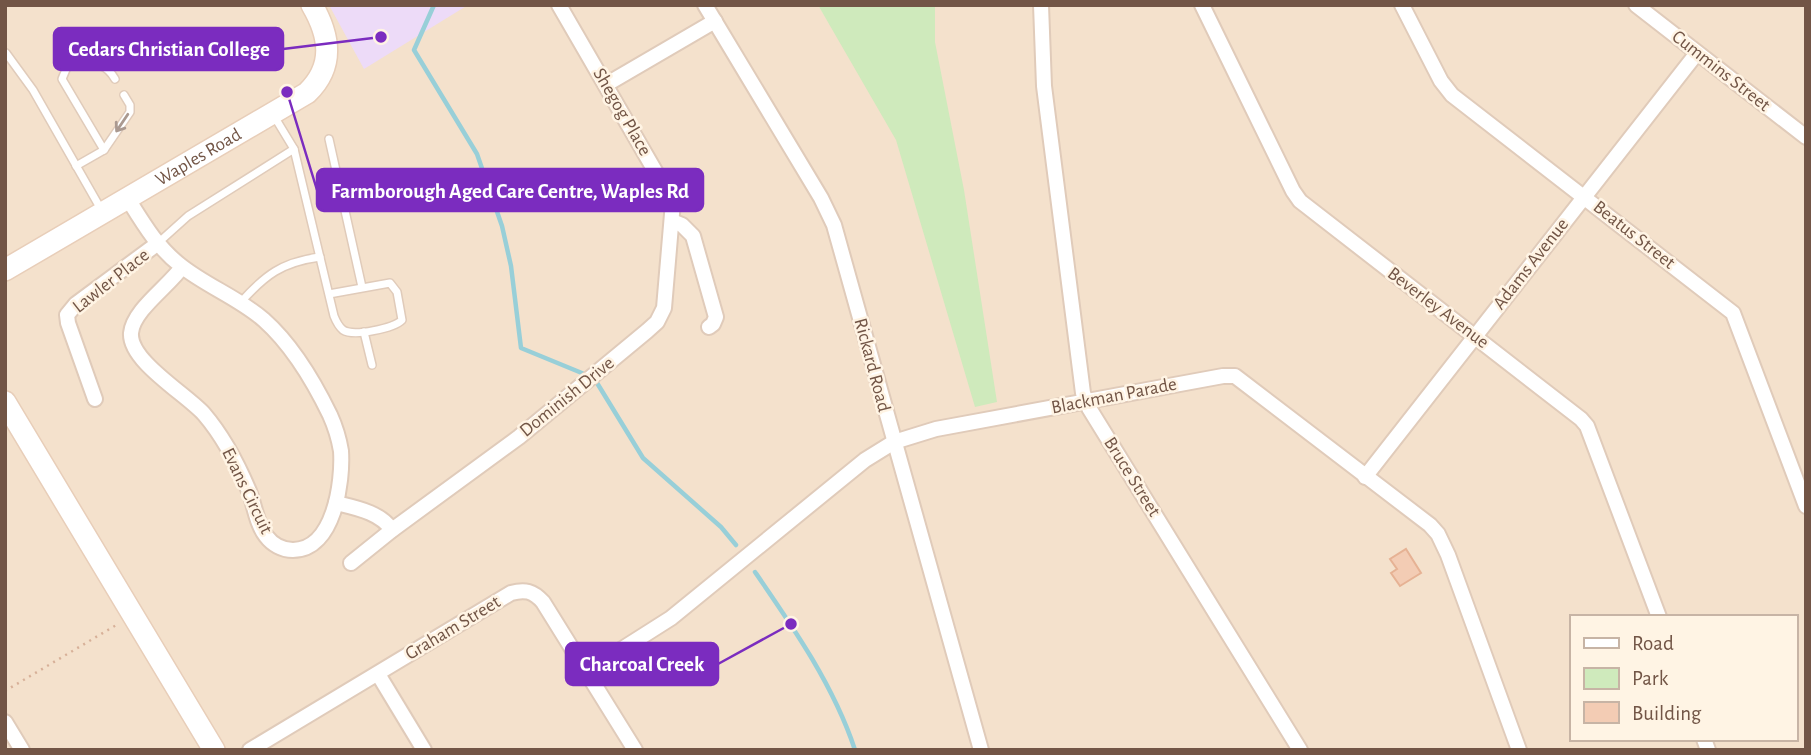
<svg xmlns="http://www.w3.org/2000/svg" width="1811" height="755" viewBox="0 0 1811 755" font-family="'Alegreya Sans',sans-serif">
<style>
.residential{fill:#f4e1cc;fill-rule:evenodd}
.education{fill:#eddbf8}
.green{fill:#cfeabc}
.lines{fill:none;stroke-linecap:round;stroke-linejoin:round}
.stream{stroke:#98cfd8;stroke-width:4.5}
.building{fill:#f3ccb4;stroke:#e6b294;stroke-width:2}
.lane-casing{stroke:#e0cbba;stroke-width:10}
.street-casing{stroke:#e0cbba;stroke-width:18}
.secondary-casing{stroke:#e8ceb9;stroke-width:24}
.path{stroke:#d7b098;stroke-width:2.5;stroke-dasharray:2 5;stroke-linecap:butt}
.lane{stroke:#fff;stroke-width:7}
.street{stroke:#fff;stroke-width:14}
.secondary{stroke:#fff;stroke-width:21}
.oneway{stroke:#aa9990}
.labels{text-anchor:middle;dominant-baseline:central;stroke-width:5;stroke-linejoin:round;paint-order:stroke}
.street-label{font-size:19px;fill:#725546;stroke:#fff4e4}
.leader{fill:none;stroke:#7b2cbf;stroke-width:2.5}
.callout-dot{fill:#7b2cbf;stroke:#fff4e4;stroke-width:2.5}
.callout{fill:#7b2cbf;stroke:#7b2cbf;stroke-width:2.5}
.callout-label{font-size:21px;text-anchor:middle;font-weight:bold;fill:#fff}
</style>
<rect width="100%" height="100%" fill="#fdf0dd"/>
<path class="residential" d="M5,5H818L834,31L935,5H1806V750H5ZM1571,617H1795V739H1571Z"/>
<polygon class="education" points="329,5 468,5 364,69"/>
<polygon class="green" points="818,5 935,5 935,42 964,190 997,402 975,407 896,140"/>
<g class="lines">
<g class="stream">
<polyline points="434,5 414,50 477,154 502,226 511,266 521,348 594,378 643,458 721,527 736,545"/>
<path d="M755,572C793,627 834,686 855,750"/>
</g>
</g>
<polygon class="building" points="1406,549 1421,573 1400,586 1391,573 1397,569 1390,559"/>
<g class="lines">
<defs>
<g id="lane">
<polyline points="6,53 33,90 102,211"/>
<polyline points="274,116 294,149"/>
<polyline points="329,139 362,287"/>
<polyline points="104,150 130,112 130,105 124,95"/>
<path d="M76,166L104,150L62,79L67,67L72,64C92,65 104,60 115,79"/>
<path d="M158,243L188,216L294,149L334,316C336,321 338,326 343,330C354,337 394,328 402,320L397,292L390,283L329,294"/>
<path d="M240,303C265,275 282,262 320,257"/>
<polyline points="364,332 372,365"/>
</g>
<g id="street">
<polyline points="705,5 821,198 834,225 981,750"/>
<polyline points="1041,5 1044,86 1083,393 1089,408 1300,750"/>
<polyline points="1202,5 1293,191 1300,201 1581,419 1587,426 1659,617"/>
<polyline points="1402,5 1441,81 1452,95 1733,313 1806,506"/>
<polyline points="1636,5 1806,137"/>
<polyline points="607,84 715,21"/>
<path d="M128,199C143,223 157,247 180,265C206,286 239,298 264,320C291,344 314,382 330,415C335,426 339,439 341,451C343,482 334,550 293,550C282,550 272,544 266,536C256,523 255,506 249,491C238,465 222,435 204,414C186,394 129,361 131,333C133,310 169,286 182,267"/>
<polyline points="672,221 682,225 693,236 716,317 713,324 709,327"/>
<polyline points="95,399 68,323 67,315 76,304 157,244"/>
<polyline points="1365,477 1697,53"/>
<path d="M336,503C356,508 380,512 392,530"/>
<polyline points="351,563 392,530 519,437 647,331 657,322 664,308 673,202 559,5"/>
<polyline points="586,672 671,618 865,460 894,442 936,429 1223,376 1235,376 1430,525 1438,534 1448,555 1519,750"/>
<polyline points="378,674 424,750"/>
<polyline points="5,722 22,750"/>
<polyline points="1704,739 1708,750"/>
<path d="M250,750L511,593C525,589 533,591 543,602L635,750"/>
</g>
<g id="secondary">
<path id="s1" d="M5,270L307,93C335,66 330,36 312,5"/>
<polyline points="5,402 214,750"/>
</g>
</defs>
<use href="#lane" class="lane-casing"/>
<use href="#street" class="street-casing"/>
<use href="#secondary" class="secondary-casing"/>
<polyline class="path" points="5,691 118,624"/>
<use href="#lane" class="lane"/>
<use href="#street" class="street"/>
<use href="#secondary" class="secondary"/>
</g>
<defs><path id="oneway-shaft" d="M-6 0H5M1.5-3L5.5 0L1.5 3" fill="none" stroke-width="1.6" stroke-linecap="round" stroke-linejoin="round" transform="scale(1.75)"/></defs>
<use class="oneway" href="#oneway-shaft" transform="translate(122 123) rotate(124)"/>
<g class="labels">
<g class="street-label">
<text transform="translate(1721 71) rotate(38)">Cummins Street</text>
<text transform="translate(622 112) rotate(60)">Shegog Place</text>
<text stroke="none"><textPath href="#s1" startOffset="224">Waples Road</textPath></text>
<text transform="translate(1634 235) rotate(38)">Beatus Street</text>
<text transform="translate(1531 264) rotate(-52)">Adams Avenue</text>
<text transform="translate(111 281) rotate(-38)">Lawler Place</text>
<text transform="translate(1438 308) rotate(37)">Beverley Avenue</text>
<text transform="translate(872 365) rotate(75)">Rickard Road</text>
<text transform="translate(1114 396) rotate(-11)">Blackman Parade</text>
<text transform="translate(567 397) rotate(-39)">Dominish Drive</text>
<text transform="translate(1132 477) rotate(58)">Bruce Street</text>
<text transform="translate(247 491) rotate(64)">Evans Circuit</text>
<text transform="translate(453 628) rotate(-31)">Graham Street</text>
</g>
</g>
<path class="leader" d="M381 37L283 49M287 92L317 190M791 624L718 664"/>
<g class="callout-dot">
<circle cx="381" cy="37" r="7"/>
<circle cx="287" cy="92" r="7"/>
<circle cx="791" cy="624" r="7"/>
</g>
<g class="callout">
<rect x="54" y="28" width="229" height="42" rx="7"/>
<rect x="317" y="169" width="386" height="42" rx="7"/>
<rect x="566" y="643" width="152" height="42" rx="7"/>
</g>
<g class="callout-label">
<text x="169" y="56">Cedars Christian College</text>
<text x="510" y="198">Farmborough Aged Care Centre, Waples Rd</text>
<text x="642" y="671">Charcoal Creek</text>
</g>
<rect width="1811" height="755" fill="none" stroke="#725546" stroke-width="14"/>
<rect x="1570" y="615" width="228" height="126" fill="#fff4e4" stroke="#c7b4a5" stroke-width="2"/>
<rect x="1584" y="638" width="35" height="10" fill="#ffffff" stroke="#c7b4a5" stroke-width="2"/>
<text x="1632" y="650" font-size="21" fill="#725546">Road</text>
<rect x="1584" y="668" width="35" height="21" fill="#cfeabc" stroke="#c7b4a5" stroke-width="2"/>
<text x="1632" y="685" font-size="21" fill="#725546">Park</text>
<rect x="1584" y="702" width="35" height="21" fill="#f3ccb4" stroke="#c7b4a5" stroke-width="2"/>
<text x="1632" y="720" font-size="21" fill="#725546">Building</text>
</svg>
